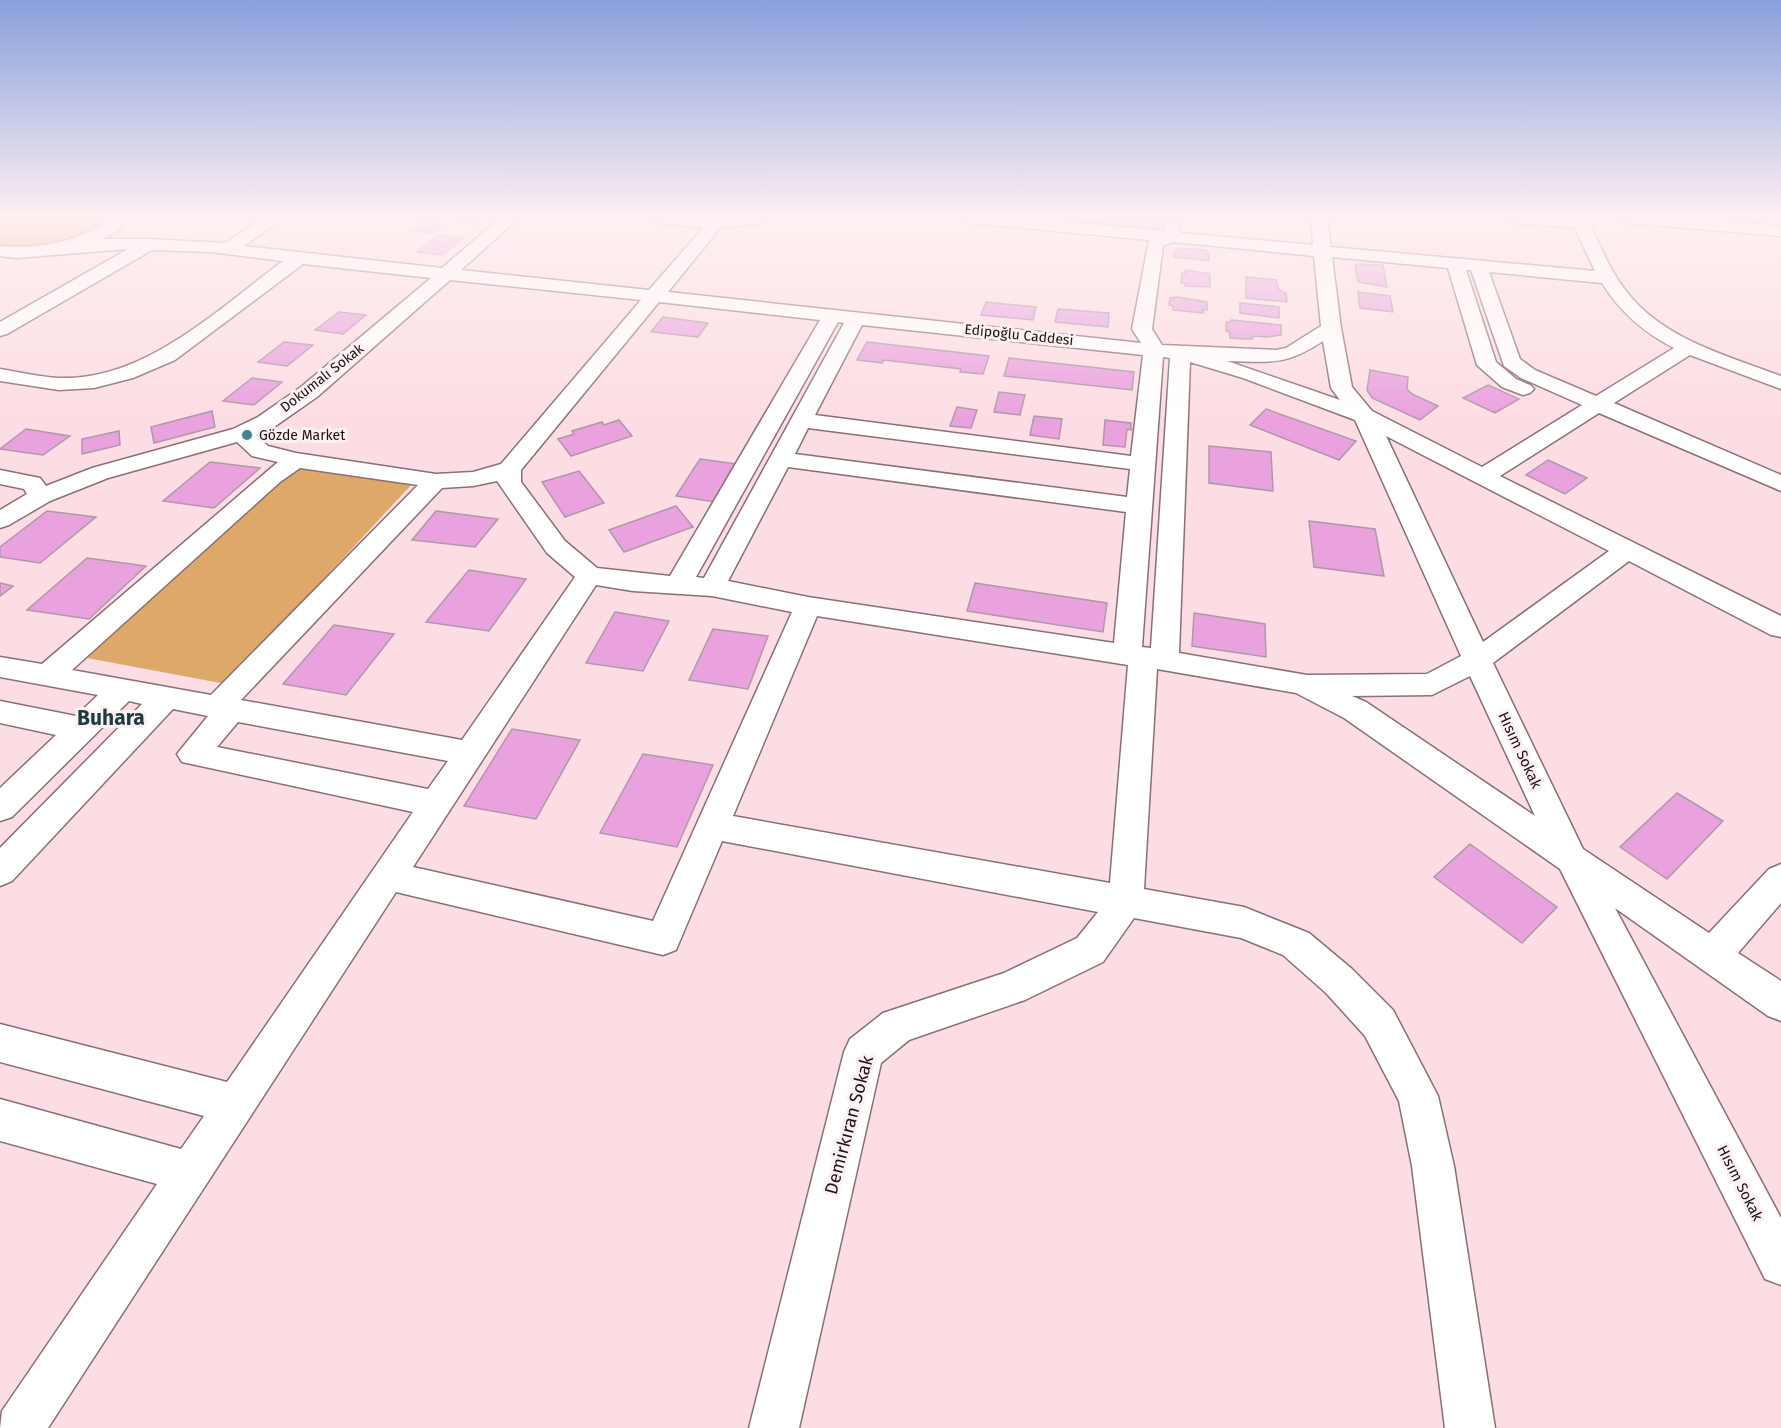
<svg xmlns="http://www.w3.org/2000/svg" width="1781" height="1428" viewBox="0 0 1781 1428" font-family="'Fira Sans',sans-serif">
<style>
.green{fill:#dea868}
.building{fill:#eaa2de;stroke:#ae98a9;stroke-width:1.5}
.lines{fill:none;stroke-linecap:round;stroke-linejoin:round}
.minor-casing{stroke:#8a6f75;stroke-width:3}
.minor{fill:#fff;fill-rule:evenodd}
.poi-dot{fill:#3e858c;stroke:#fdf0f2;stroke-width:2}
.labels{text-anchor:middle;dominant-baseline:central;stroke-width:6;stroke-linejoin:round;paint-order:stroke}
.far-street-label{font-size:14px;fill:#1d1315;stroke:#fdf0f2}
.far-poi-label{font-size:14px;fill:#1d1315;stroke:#fdf0f2;text-anchor:start}
.street-label{font-size:15px;fill:#1d1315;stroke:#fdf0f2}
.near-street-label{font-size:18px;fill:#1d1315;stroke:#fdf0f2}
.district-label{font-size:21px;font-weight:bold;fill:#1b3d40;stroke:#fdf0f2}
</style>
<rect width="100%" height="100%" fill="#fcdde3"/>
<g class="green">
<path d="M0,218H100L102,219L95,231C57,244 41,250 0,246Z"/>
<polygon points="296,467 413,483 226,684 87,658"/>
</g>
<g class="building">
<polygon points="457,218 484,218 477,224 453,221"/>
<polygon points="1082,218 1160,218 1159,229 1081,221"/>
<polygon points="420,221 446,224 434,233 409,231"/>
<polygon points="438,235 464,238 442,255 417,252"/>
<polygon points="1178,248 1206,250 1206,253 1209,254 1209,261 1174,257 1174,251 1178,251"/>
<polygon points="1355,264 1383,265 1387,287 1358,282"/>
<polygon points="1185,270 1210,274 1210,287 1185,286 1185,283 1181,283 1182,273 1185,274"/>
<polygon points="1246,277 1276,280 1279,290 1286,293 1287,302 1246,298"/>
<polygon points="1358,292 1390,296 1393,312 1360,308"/>
<polygon points="1178,297 1207,302 1207,310 1203,309 1203,313 1173,310 1173,306 1169,305 1170,298"/>
<polygon points="986,302 1036,307 1033,320 981,315"/>
<polygon points="1240,303 1279,307 1279,318 1240,313"/>
<polygon points="1058,309 1109,313 1108,327 1055,322"/>
<polygon points="339,312 366,315 343,334 315,330"/>
<polygon points="663,317 708,323 698,337 651,332"/>
<polygon points="1231,320 1281,325 1281,335 1266,337 1253,336 1252,339 1246,339 1230,338 1229,331 1226,331 1226,322 1230,322"/>
<polygon points="284,342 313,345 287,366 258,362"/>
<polygon points="867,342 989,356 983,374 960,372 961,369 884,360 882,363 857,360"/>
<polygon points="1009,358 1134,372 1132,390 1004,376"/>
<polygon points="1370,370 1408,377 1407,389 1412,394 1438,406 1420,420 1372,398 1367,390"/>
<polygon points="252,378 282,382 254,405 223,401"/>
<polygon points="1488,385 1519,399 1495,413 1463,398"/>
<polygon points="999,392 1025,395 1020,415 994,412"/>
<polygon points="957,407 977,410 971,428 950,426"/>
<polygon points="1266,409 1356,441 1339,460 1250,425"/>
<polygon points="212,411 215,427 154,443 151,427"/>
<polygon points="1034,416 1062,419 1059,439 1030,435"/>
<polygon points="619,420 632,436 571,456 558,439 574,434 572,431 602,422 604,425"/>
<polygon points="1105,420 1131,423 1131,430 1127,429 1125,447 1103,445"/>
<polygon points="26,429 70,436 43,455 0,449"/>
<polygon points="119,431 120,445 82,454 82,439"/>
<polygon points="1209,446 1271,452 1273,491 1209,483"/>
<polygon points="700,459 737,464 715,502 676,496"/>
<polygon points="1548,460 1587,478 1565,494 1526,475"/>
<polygon points="210,462 260,468 214,508 163,501"/>
<polygon points="579,471 604,503 565,517 542,482"/>
<polygon points="676,506 693,527 624,552 609,530"/>
<polygon points="47,511 96,517 40,563 0,557 0,547"/>
<polygon points="436,511 498,519 475,547 412,540"/>
<polygon points="1309,521 1375,529 1384,576 1314,567"/>
<polygon points="87,558 146,566 89,619 27,610"/>
<polygon points="469,570 526,579 489,631 426,622"/>
<polygon points="0,583 13,586 0,596"/>
<polygon points="975,583 1107,603 1103,632 967,611"/>
<polygon points="615,612 669,621 643,671 586,663"/>
<polygon points="1194,613 1265,624 1266,657 1192,646"/>
<polygon points="334,625 394,634 346,695 283,684"/>
<polygon points="713,629 768,636 748,689 689,680"/>
<polygon points="512,729 580,740 536,819 464,806"/>
<polygon points="643,754 713,765 677,847 600,833"/>
<polygon points="1677,793 1723,821 1667,879 1620,847"/>
<polygon points="1470,844 1557,907 1522,943 1434,877"/>
</g>
<g class="lines">
<defs>
<g id="minor">
<path d="M109,218H125L121,229L102,239H149L225,243L263,218H283L244,246L442,268L500,218H519L461,270L649,290L703,228L658,223L650,218H769L761,223L720,228L668,292L1141,343L1132,329L1149,240L971,223L963,218H1029L1163,231L1166,223H1178L1180,233L1313,245L1311,218H1327L1331,247L1595,271L1575,228L1514,223L1506,218H1588C1599,243 1609,270 1626,291C1662,339 1728,356 1781,376V389L1690,355L1614,403L1781,475V491L1599,413L1500,476L1781,616V637L1771,635L1629,561L1493,663L1583,849L1709,933L1769,869L1781,864V903L1738,953L1781,981V1021L1768,1016L1615,908L1781,1218V1285L1765,1279L1560,869L1344,718L1296,693L1157,669L1144,889L1244,907L1309,933L1352,969L1393,1010L1438,1096L1454,1166L1495,1428H1445L1412,1166L1399,1101L1365,1036L1326,993L1283,955L1241,938L1134,918L1103,962L1025,1000L909,1040L881,1063L799,1428H749L844,1052L850,1039L883,1013L1004,973L1077,938L1098,912L722,841L676,950L663,955L396,892L48,1428H0L2,1411L157,1184L0,1141V1099L181,1149L204,1116L0,1062V1024L227,1082L413,812L182,762L177,754L208,716L173,709L12,881L0,886V848L142,704L129,701L12,817L0,821V788L56,735L0,723V701L76,716L98,695L0,677V657L42,664L278,462L252,456L237,442L108,478L50,501L9,525L0,528V510L27,494L24,489L0,484V470L40,478L46,486L92,468L233,429L258,417L301,387L431,278L303,264L175,360L133,378L94,388L59,390L0,381V369C19,372 40,377 59,378C145,381 218,309 283,261L211,252L152,250L7,334L0,336V322L128,249L16,258L0,256V246C40,249 73,243 107,222ZM1173,242L1314,256L1321,326L1286,348L1276,350L1162,345L1152,329L1163,246ZM1332,257L1448,268L1477,365L1502,387L1523,395L1530,393L1534,389L1530,385L1516,379L1496,362L1466,270H1471L1504,366L1521,378L1582,405L1482,467L1372,411L1352,387L1341,328ZM1489,272L1602,283C1620,312 1643,332 1674,348L1596,396L1535,370L1520,359ZM450,280L641,300L501,464L473,472L436,474L296,453L268,446L256,435L274,427L317,397ZM659,302L820,320L670,576L597,568L565,541L521,482V470ZM838,322L844,323L704,578L696,577ZM862,325L1143,355L1131,456L815,415ZM1323,341L1331,388L1340,400L1227,361C1271,362 1285,366 1323,341ZM1163,357L1170,358L1151,648L1142,647ZM1190,362L1243,378L1355,420L1461,656L1427,674L1307,675L1179,653ZM808,428L1130,469L1127,497L795,454ZM1386,436L1609,551L1483,642ZM788,467L1126,512L1114,643L808,597L728,581ZM300,468L418,485L211,695L72,670L280,482ZM497,481L547,553L575,577L462,740L241,700L442,488L473,486ZM596,585L633,591L712,596L792,612L653,921L413,867ZM817,616L1128,665L1110,883L733,816ZM1470,676L1535,816L1366,702L1352,696L1432,695ZM238,722L448,761L428,789L217,747Z"/>
<polygon points="1620,218 1693,218 1781,226 1781,236 1628,223"/>
</g>
</defs>
<use href="#minor" class="minor-casing"/>
<use href="#minor" class="minor"/>
</g>
<linearGradient id="sky" x2="0" y2="1"><stop stop-color="#899fdc"/><stop offset="0.52" stop-color="#fef0f2"/><stop offset="1" stop-color="#fef0f2" stop-opacity="0"/></linearGradient>
<rect width="1781" height="418" fill="url(#sky)"/>
<circle class="poi-dot" cx="247" cy="435" r="6"/>
<g class="labels">
<g class="far-street-label">
<text transform="translate(1019 335) rotate(6)">Edipoğlu Caddesi</text>
<text transform="translate(322 378) rotate(-38)">Dokumalı Sokak</text>
</g>
<g class="far-poi-label">
<text x="259" y="435">Gözde Market</text>
</g>
<g class="street-label">
<text transform="translate(1520 750) rotate(65)">Hısım Sokak</text>
<text transform="translate(1740 1183) rotate(63)">Hısım Sokak</text>
</g>
<g class="near-street-label">
<text transform="translate(849 1125) rotate(-75)">Demirkıran Sokak</text>
</g>
<g class="district-label">
<text x="111" y="718">Buhara</text>
</g>
</g>
</svg>
